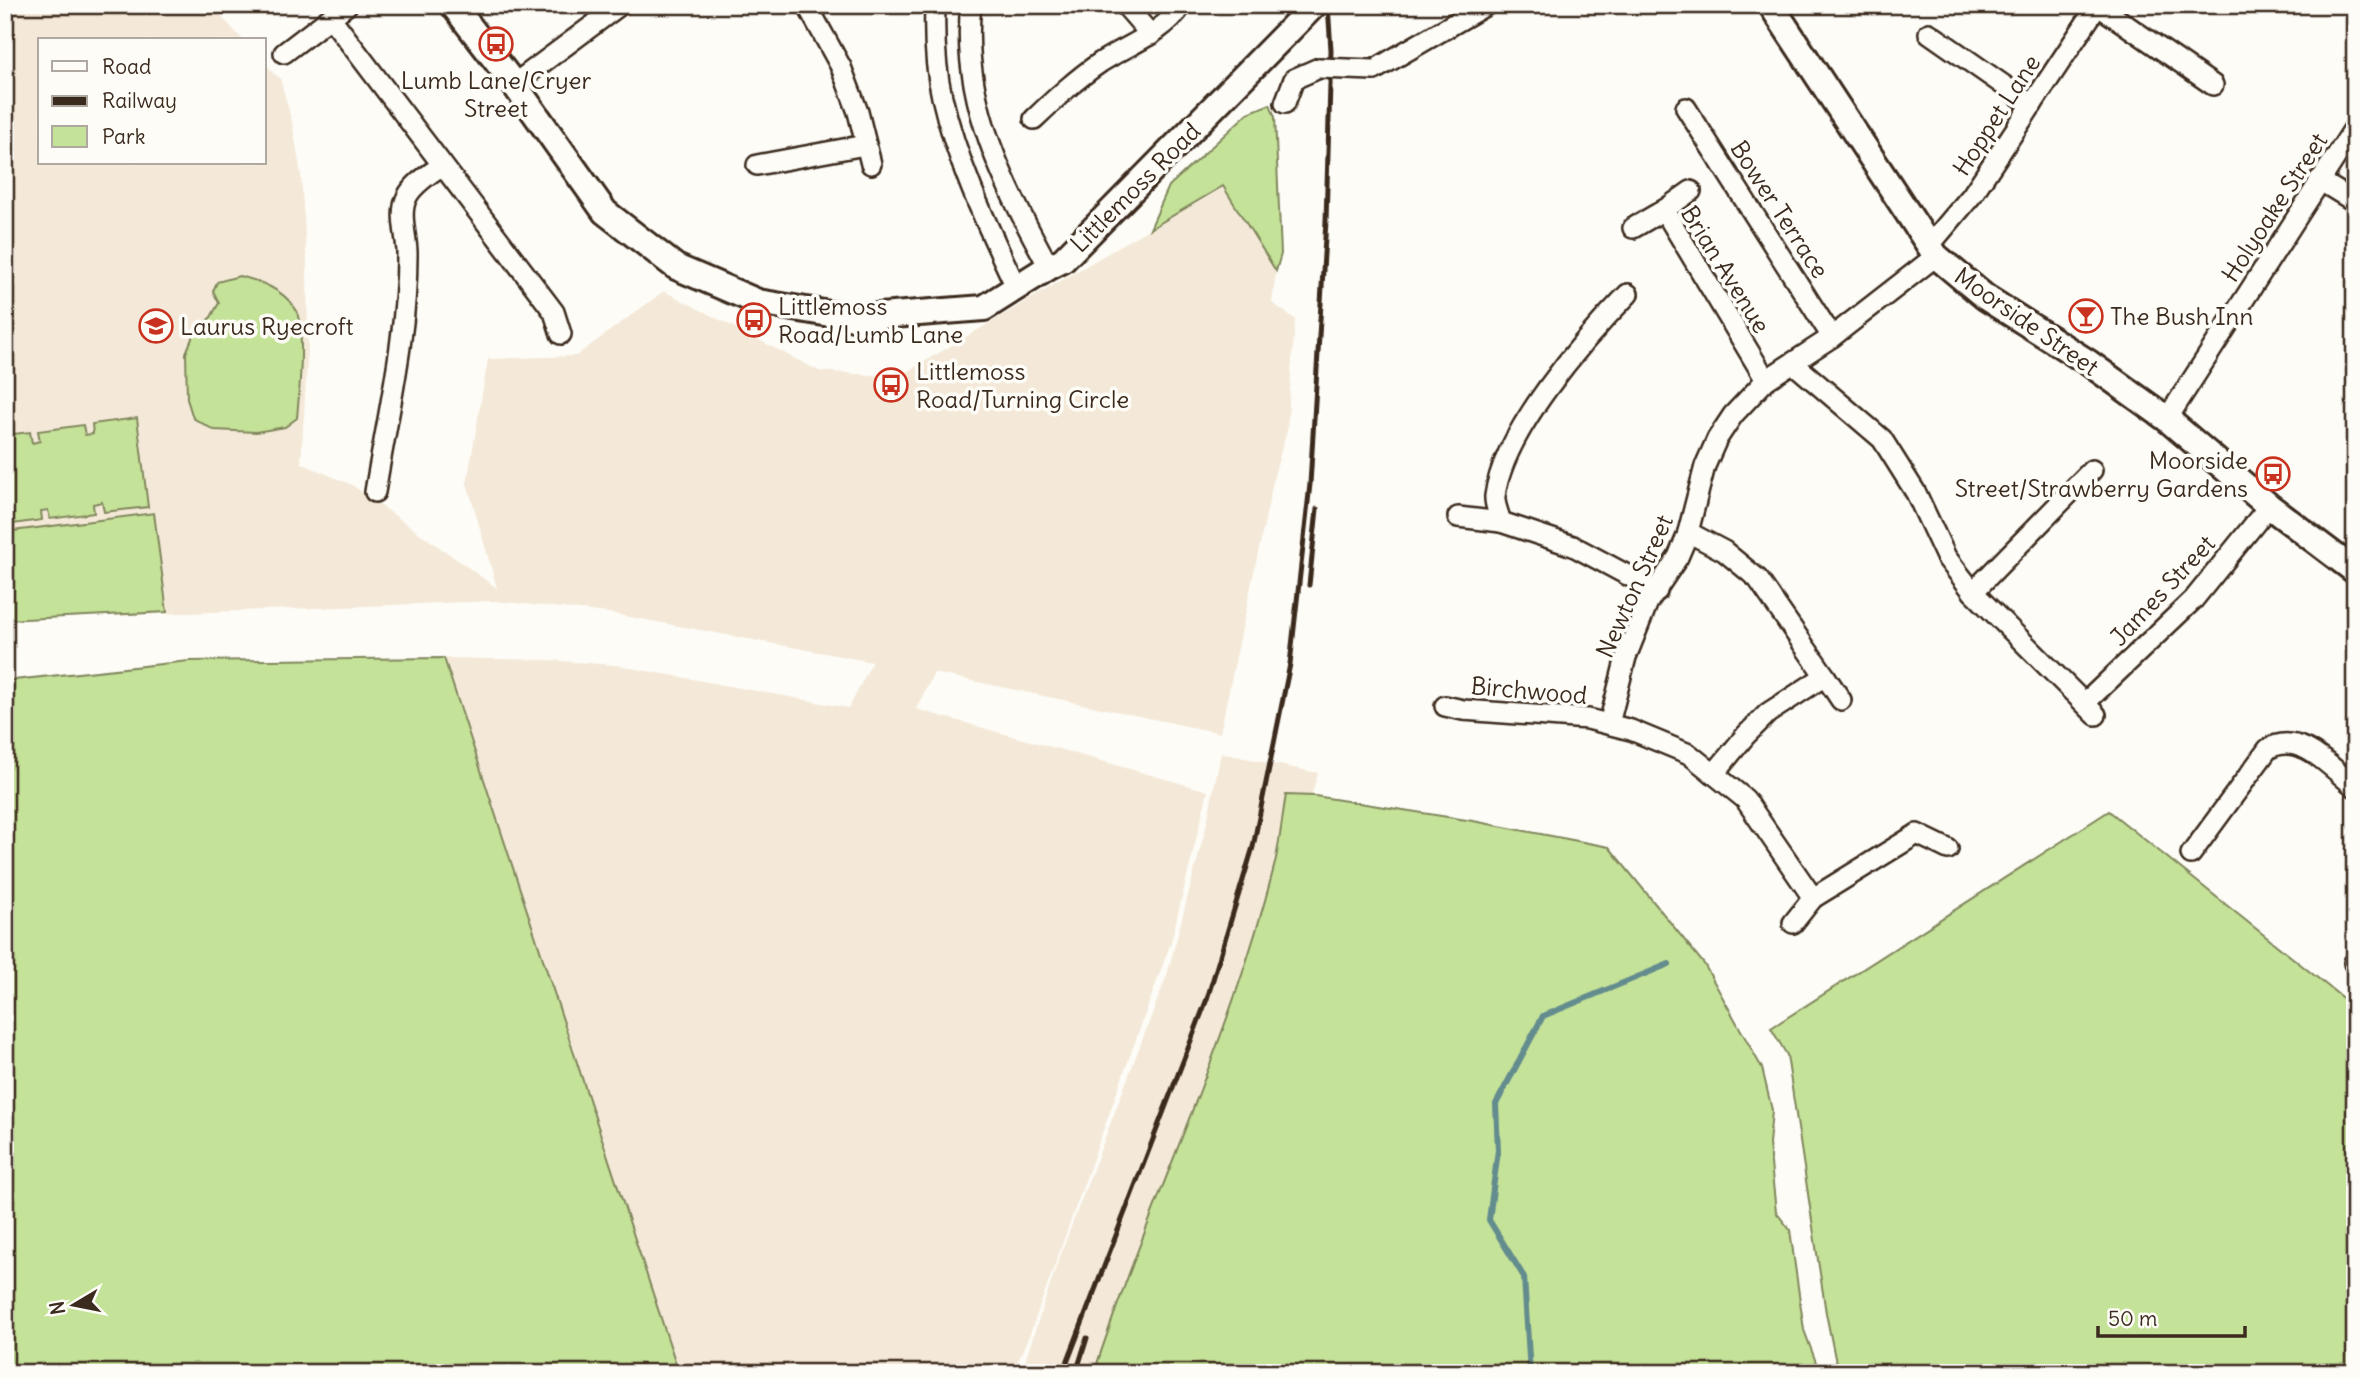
<svg xmlns="http://www.w3.org/2000/svg" width="2360" height="1378" viewBox="0 0 2360 1378" font-family="Delius,sans-serif">
<style>
.built{fill:#f4e9d8}
.green{fill:#c5e299;stroke:#80865c;stroke-width:2}
.lines{fill:none;stroke-linecap:round;stroke-linejoin:round}
.stream{stroke:#638c8e;stroke-width:6}
.minor-casing{stroke:#3b2a1e;stroke-width:24}
.tertiary-casing{stroke:#3b2a1e;stroke-width:30}
.minor{stroke:#fdfcf7;stroke-width:19}
.tertiary{stroke:#fdfcf7;stroke-width:24}
.rail{stroke:#3b2a1e;stroke-width:5}
.minor-bridge-casing{stroke:#3b2a1e;stroke-width:24;stroke-linecap:butt}
.minor-bridge{stroke:#fdfcf7;stroke-width:19}
.labels{text-anchor:middle;dominant-baseline:central;stroke-width:7;stroke-linejoin:round;paint-order:stroke}
.poi-label{font-size:24px;fill:#3b2a1e;stroke:#fdfcf7;text-anchor:start}
.street-label{font-size:24px;fill:#3b2a1e;stroke:#fdfcf7}
</style>
<rect width="100%" height="100%" fill="#fdfcf7"/>
<filter id="ink" filterUnits="userSpaceOnUse"><feTurbulence type="fractalNoise" baseFrequency=".0143" numOctaves="2"/><feDisplacementMap in="SourceGraphic" scale="14" xChannelSelector="R" yChannelSelector="G"/><feConvolveMatrix kernelMatrix="1 2 1 2 8 2 1 2 1" color-interpolation-filters="sRGB"/></filter>
<g filter="url(#ink)">
<g class="built">
<polygon points="38,5 211,5 243,40 40,40 40,163 264,163 264,61 274,74 280,78 293,126 301,175 307,264 308,348 301,463 352,485 497,588 467,483 488,359 576,356 664,291 819,371 898,377 1223,185 1276,271 1272,303 1295,319 1287,431 1276,468 1220,733 934,673 916,709 1208,791 1171,942 1031,1331 1013,1373 677,1373 609,1159 444,658 548,660 615,665 849,708 872,662 608,613 495,601 5,620 5,9"/>
<polygon points="1221,753 1318,773 1264,957 1094,1373 1021,1373 1058,1261 1167,975 1206,827"/>
</g>
<g class="green">
<polygon points="1270,104 1275,117 1281,254 1276,271 1223,186 1150,229 1169,186 1248,113"/>
<path d="M239,276C260,281 282,289 295,308C306,327 299,394 297,418L285,427L256,432L214,430L193,418L187,399L186,353L195,331L211,317L219,303L213,291L217,282Z"/>
<polygon points="137,418 148,507 104,512 102,502 93,504 94,513 50,519 48,510 41,511 42,520 5,525 5,435 30,432 32,443 40,441 38,431 83,425 85,435 93,434 92,424"/>
<polygon points="154,513 167,612 5,620 5,532"/>
<polygon points="444,658 679,1373 5,1373 5,681 189,661"/>
<path d="M1286,795L1315,796L1473,821L1609,847L1704,964L1762,1068L1772,1110L1769,1144L1776,1212L1790,1230L1804,1330L1820,1373H1094C1150,1201 1231,1038 1275,863C1280,841 1282,817 1286,795Z"/>
<polygon points="2109,811 2355,1008 2355,1373 1838,1373 1826,1313 1787,1055 1771,1028"/>
</g>
<g class="lines">
<polyline class="stream" points="1530,1373 1524,1277 1489,1220 1498,1150 1496,1104 1543,1016 1669,964"/>
<defs>
<g id="minor">
<polyline points="807,5 841,67 858,112 871,164"/>
<path d="M935,5C934,36 935,67 942,97C957,163 987,225 1016,287"/>
<path d="M971,5C960,100 1005,186 1049,267"/>
<polyline points="1125,5 1151,35"/>
<polyline points="2097,5 2213,85"/>
<polyline points="331,18 554,312 561,334"/>
<polyline points="1929,33 2032,105"/>
<polyline points="284,53 347,5"/>
<polyline points="1374,70 1486,5"/>
<polyline points="514,84 620,5"/>
<polyline points="1285,103 1294,79 1319,68"/>
<polyline points="1686,108 1832,337"/>
<path d="M1034,119C1056,98 1076,79 1101,62C1129,44 1163,34 1182,5"/>
<polyline points="757,165 865,145"/>
<polyline points="2319,180 2355,202"/>
<polyline points="1664,210 1691,191"/>
<polyline points="1633,228 1664,210 1766,380"/>
<polyline points="1929,246 1972,195 2098,5"/>
<path d="M1628,294C1583,340 1503,432 1495,496C1494,504 1499,514 1501,522L1573,546L1657,591"/>
<polyline points="1793,363 1882,439 1916,493 1946,557 1973,592 2096,715"/>
<polyline points="2167,419 2355,127"/>
<path d="M375,492C388,414 407,335 407,256C408,239 398,214 407,197C413,184 431,173 442,165"/>
<polyline points="1458,517 1501,522"/>
<polyline points="1688,532 1724,551 1758,579 1825,676 1768,713 1746,735 1714,774"/>
<polyline points="1973,592 2092,470"/>
<polyline points="1825,676 1841,700"/>
<polyline points="2085,703 2194,599 2269,506"/>
<polyline points="1445,706 1463,710 1588,719 1631,730 1689,754 1745,799 1813,898"/>
<polyline points="1609,724 1626,657 1648,602 1678,557 1687,536 1705,466 1717,439 1733,415 1766,380 1832,337 1936,256"/>
<path d="M2191,854L2268,749C2300,730 2331,768 2355,787"/>
<polyline points="1793,923 1813,898 1917,834 1948,849"/>
<polyline points="2354,963 2355,962"/>
</g>
<g id="tertiary">
<polyline points="453,5 514,84 605,212 676,267 758,302 854,318 984,308 1049,267 1063,260 1314,5"/>
<polyline points="1771,5 1936,256 1985,297 2089,363 2167,419 2269,506 2355,571"/>
</g>
</defs>
<use href="#minor" class="minor-casing"/>
<use href="#tertiary" class="tertiary-casing"/>
<use href="#minor" class="minor"/>
<use href="#tertiary" class="tertiary"/>
<g class="rail">
<polyline points="1309,585 1317,509"/>
<polyline points="1063,1373 1207,999 1253,847 1290,664 1310,484 1326,221 1331,50 1328,5"/>
<polyline points="1076,1373 1087,1338"/>
</g>
<defs>
<polyline id="minor-bridge" points="1319,68 1374,70"/>
</defs>
<use href="#minor-bridge" class="minor-bridge-casing"/>
<use href="#minor-bridge" class="minor-bridge"/>
</g>
</g>
<defs>
<symbol id="bus-ring" viewBox="-11 -11 22 22"><circle r="9.5" fill="#fdfcf7" stroke="#c8321e" stroke-width="1.5"/><path d="M-5-6H5V4H4V6H2V4H-2V6H-4V4H-5ZM-3.5-4V0h7V-4ZM-3.5 1.2v1.5H-2V1.2ZM2 1.2v1.5H3.5V1.2Z" fill="#c8321e"/></symbol>
<symbol id="bar-ring" viewBox="-11 -11 22 22"><circle r="9.5" fill="#fdfcf7" stroke="#c8321e" stroke-width="1.5"/><path d="M-6-5H6L.8 .8V4.5H3.5V6h-7V4.5H-.8V.8Z" fill="#c8321e"/></symbol>
<symbol id="school-ring" viewBox="-11 -11 22 22"><circle r="9.5" fill="#fdfcf7" stroke="#c8321e" stroke-width="1.5"/><path d="M0-5L7-2L0 1L-7-2ZM-4 1L0 2.5L4 1V4Q0 6-4 4Z" fill="#c8321e"/></symbol>
</defs>
<g fill-rule="evenodd">
<use href="#bus-ring" x="477" y="25" width="38" height="38"/>
<use href="#bar-ring" x="2067" y="297" width="38" height="38"/>
<use href="#bus-ring" x="735" y="301" width="38" height="38"/>
<use href="#school-ring" x="137" y="307" width="38" height="38"/>
<use href="#bus-ring" x="872" y="366" width="38" height="38"/>
<use href="#bus-ring" x="2254" y="455" width="38" height="38"/>
</g>
<g class="labels">
<g class="poi-label">
<text x="496" y="80" text-anchor="middle">Lumb Lane/Cryer<tspan x="496" dy="28">Street</tspan></text>
<text x="778" y="306">Littlemoss<tspan x="778" dy="28">Road/Lumb Lane</tspan></text>
<text x="2110" y="316">The Bush Inn</text>
<text x="180" y="326">Laurus Ryecroft</text>
<text x="916" y="371">Littlemoss<tspan x="916" dy="28">Road/Turning Circle</tspan></text>
<text x="2248" y="460" text-anchor="end">Moorside<tspan x="2248" dy="28">Street/Strawberry Gardens</tspan></text>
</g>
<g class="street-label">
<text transform="translate(1996 115) rotate(-57)">Hoppet Lane</text>
<text transform="translate(1135 187) rotate(-45)">Littlemoss Road</text>
<text transform="translate(2274 207) rotate(-57)">Holyoake Street</text>
<text transform="translate(1780 209) rotate(57)">Bower Terrace</text>
<text transform="translate(1726 269) rotate(58)">Brian Avenue</text>
<text transform="translate(2027 321) rotate(35)">Moorside Street</text>
<text transform="translate(1634 586) rotate(-66)">Newton Street</text>
<text transform="translate(2162 590) rotate(-47)">James Street</text>
<text transform="translate(1529 690) rotate(5)">Birchwood</text>
</g>
</g>
<rect width="2360" height="1378" fill="none" stroke="#fdfcf7" stroke-width="28"/>
<rect x="14" y="14" width="2332" height="1350" fill="none" stroke="#3b2a1e" stroke-width="2.5" filter="url(#ink)"/>
<rect x="38" y="38" width="228" height="126" fill="#fdfcf7" stroke="#afa8a0" stroke-width="2"/>
<rect x="52" y="61" width="35" height="10" fill="#fdfcf7" stroke="#afa8a0" stroke-width="2"/>
<text x="102" y="74" font-size="21" fill="#3b2a1e">Road</text>
<rect x="52" y="96" width="35" height="10" fill="#3b2a1e" stroke="#afa8a0" stroke-width="2"/>
<text x="102" y="108" font-size="21" fill="#3b2a1e">Railway</text>
<rect x="52" y="126" width="35" height="21" fill="#c5e299" stroke="#afa8a0" stroke-width="2"/>
<text x="102" y="144" font-size="21" fill="#3b2a1e">Park</text>
<g transform="translate(74 1305) rotate(260)" stroke="#fdfcf7" stroke-width="5" paint-order="stroke">
<path d="M0-5L12 26L0 18L-12 26Z" fill="#3b2a1e"/>
<text y="-10" font-size="19" font-weight="bold" text-anchor="middle" fill="#3b2a1e">N</text>
</g>
<path d="M2098 1326v10h147v-10" fill="none" stroke="#3b2a1e" stroke-width="3.5"/>
<text x="2108" y="1326" font-size="21" fill="#3b2a1e" stroke="#fdfcf7" stroke-width="5" paint-order="stroke">50 m</text>
</svg>
